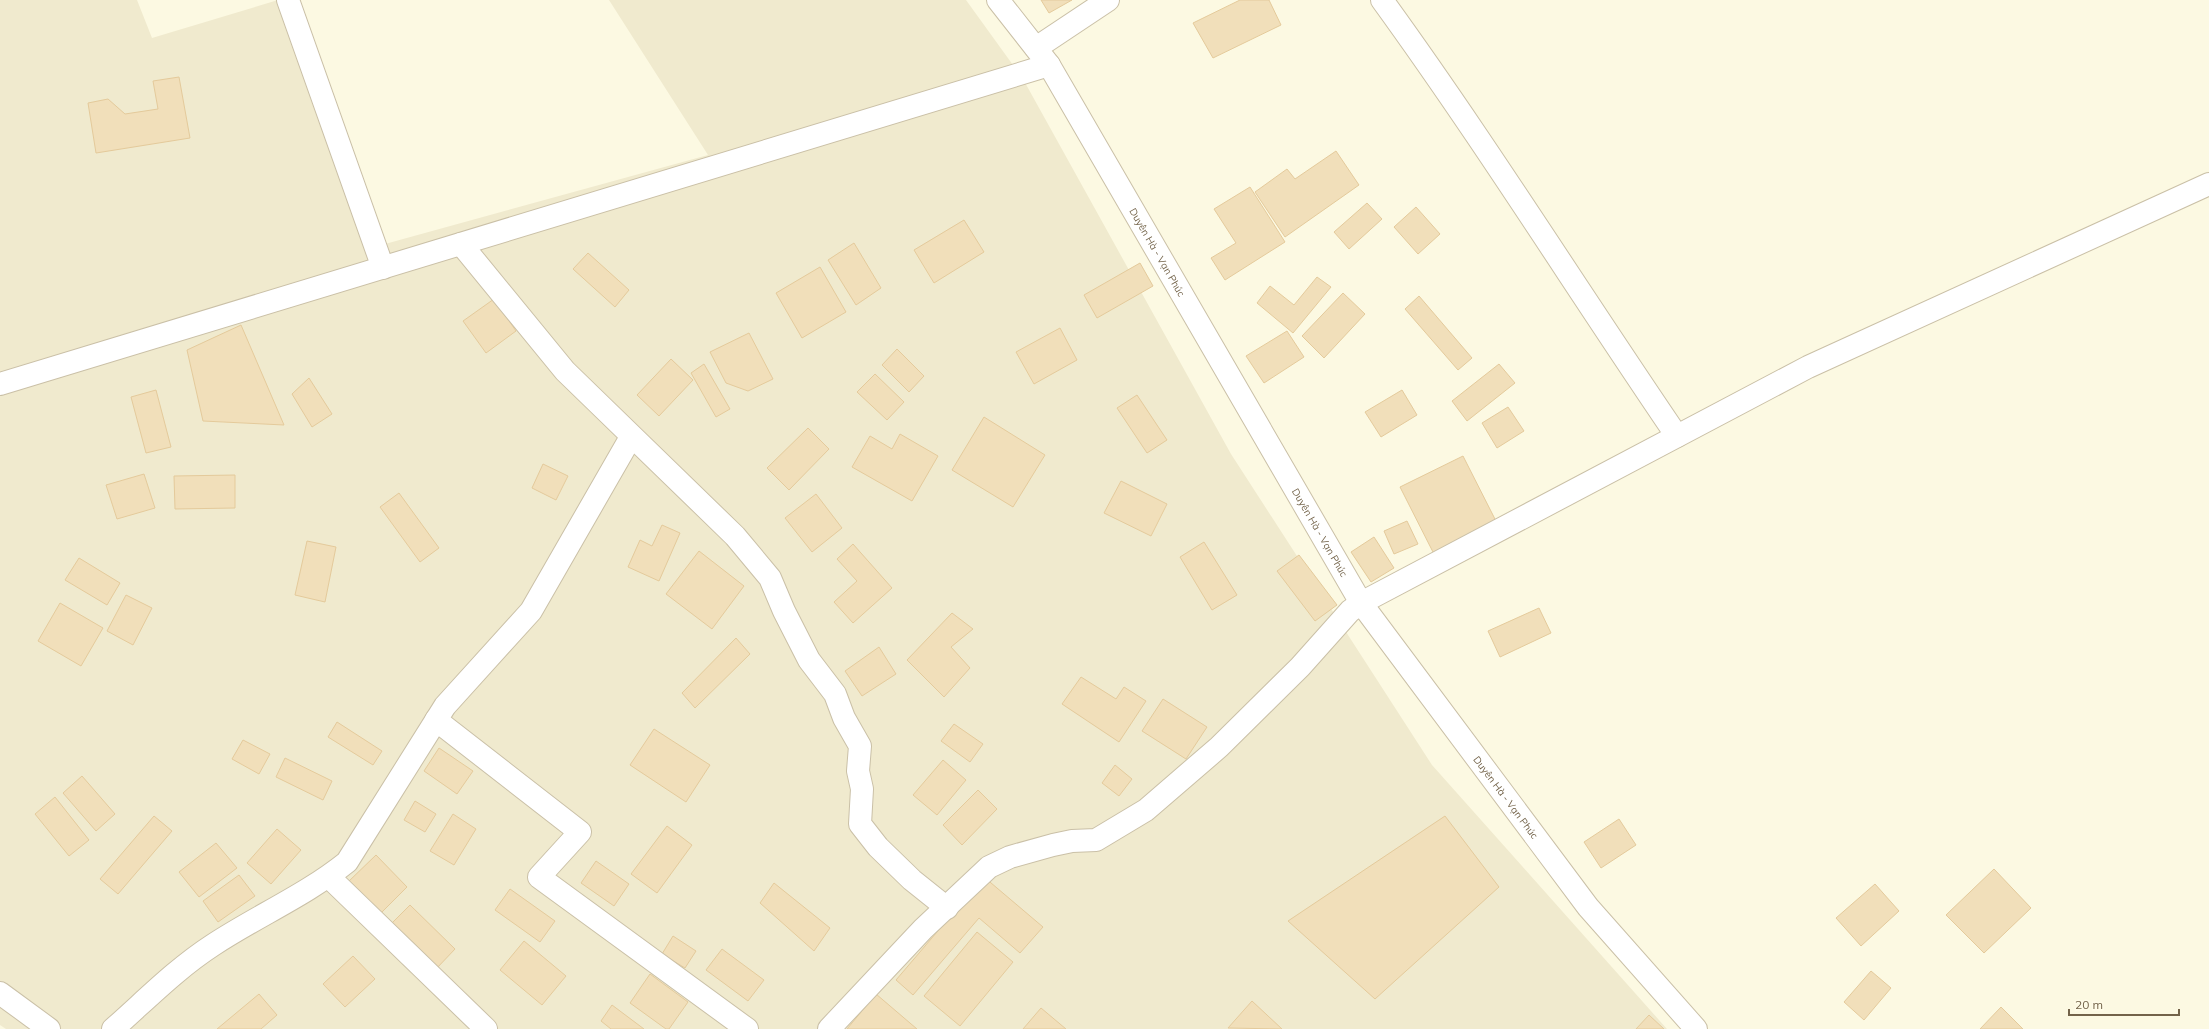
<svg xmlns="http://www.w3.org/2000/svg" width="2209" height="1029" viewBox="0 0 2209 1029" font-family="Mulish,sans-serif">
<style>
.residential{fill:#f0eace}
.building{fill:#f1dfba;stroke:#e4ca9b}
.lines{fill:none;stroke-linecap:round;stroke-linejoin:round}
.minor-casing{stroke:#cac0a7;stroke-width:24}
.tertiary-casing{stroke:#cac0a7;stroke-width:24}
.minor{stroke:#fff;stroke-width:22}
.tertiary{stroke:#fff;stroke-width:22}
.labels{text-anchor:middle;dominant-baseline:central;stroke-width:4;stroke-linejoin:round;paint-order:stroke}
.street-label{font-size:10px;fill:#736349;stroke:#fffce8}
</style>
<rect width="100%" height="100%" fill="#fcf9e2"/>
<polygon class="residential" points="0,0 137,0 152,38 278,0 385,244 708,155 609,0 966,0 1023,79 1231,454 1432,765 1667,1029 6,1029 0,1025"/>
<g class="building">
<polygon points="1041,0 1072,0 1049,13"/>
<polygon points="1240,0 1269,0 1281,25 1213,58 1193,23"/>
<polygon points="179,77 190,138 96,153 88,103 108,99 125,114 158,109 153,81"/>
<polygon points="1336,151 1359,185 1285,237 1255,192 1287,169 1295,179"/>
<polygon points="1250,187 1285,242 1225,280 1211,258 1236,243 1214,209"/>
<polygon points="1367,203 1382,219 1349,249 1334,232"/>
<polygon points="1416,207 1440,234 1418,254 1394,227"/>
<polygon points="964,220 984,252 934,283 914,250"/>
<polygon points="854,243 881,288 856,305 828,260"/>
<polygon points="588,253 629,290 615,307 573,269"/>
<polygon points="1140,263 1153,286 1097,318 1084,295"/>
<polygon points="820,267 846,312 802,338 776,293"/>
<polygon points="1317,277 1331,287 1293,333 1257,303 1270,286 1294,305"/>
<polygon points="1343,293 1365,314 1324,358 1302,336"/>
<polygon points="1419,296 1472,358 1458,370 1405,309"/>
<polygon points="494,299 516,331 486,353 463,321"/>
<polygon points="241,325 284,425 203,421 187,350"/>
<polygon points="1060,328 1077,360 1034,384 1016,352"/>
<polygon points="1287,331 1304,357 1264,383 1246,356"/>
<polygon points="749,333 773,379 748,391 726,383 710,352"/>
<polygon points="897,349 924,376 909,392 882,365"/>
<polygon points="671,359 693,380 659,416 637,395"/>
<polygon points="704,364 730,409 716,417 691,373"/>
<polygon points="1499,364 1515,383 1467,421 1452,401"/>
<polygon points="875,374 904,402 887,420 857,392"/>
<polygon points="309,378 332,414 312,427 292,394"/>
<polygon points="156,390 171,447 146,453 131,397"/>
<polygon points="1402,390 1417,415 1381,437 1365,412"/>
<polygon points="1137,395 1167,440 1147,453 1117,408"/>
<polygon points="1508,407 1524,431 1497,448 1482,423"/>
<polygon points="984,417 1045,455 1013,507 952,470"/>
<polygon points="808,428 829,449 789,490 767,468"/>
<polygon points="900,434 938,456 912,501 852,467 870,436 892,449"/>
<polygon points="1463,456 1498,525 1435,556 1400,487"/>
<polygon points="543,464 568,476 556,500 532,488"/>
<polygon points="144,474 155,508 117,519 106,485"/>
<polygon points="235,475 235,508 175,509 174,476"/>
<polygon points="1121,481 1167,504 1151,536 1104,513"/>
<polygon points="399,493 439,548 420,562 380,507"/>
<polygon points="816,494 842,528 812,552 785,518"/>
<polygon points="1407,521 1418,544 1394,554 1384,531"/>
<polygon points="662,525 680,533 659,581 628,567 640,540 652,546"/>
<polygon points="1374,537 1394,568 1371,582 1351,552"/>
<polygon points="307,541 336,547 325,602 295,595"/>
<polygon points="1204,542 1237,595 1212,610 1180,557"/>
<polygon points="853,544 892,588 853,623 834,602 857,581 837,559"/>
<polygon points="699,551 744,586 712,629 666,594"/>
<polygon points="1299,555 1337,605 1315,621 1277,571"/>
<polygon points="79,558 120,583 107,605 65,580"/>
<polygon points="126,595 152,608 133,645 107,631"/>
<polygon points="60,603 103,628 81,666 38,641"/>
<polygon points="1539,608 1551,633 1500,657 1488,631"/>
<polygon points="952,613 973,629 951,647 970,668 944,697 907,660"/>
<polygon points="736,638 750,654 695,708 682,693"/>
<polygon points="879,647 896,674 862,696 845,671"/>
<polygon points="1081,677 1116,699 1124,687 1146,701 1119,742 1062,704"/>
<polygon points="1163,699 1207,727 1186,759 1142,731"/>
<polygon points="337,722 382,751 373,765 328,737"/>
<polygon points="954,724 983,744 970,762 941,741"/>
<polygon points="654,729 710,765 686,802 630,765"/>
<polygon points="243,740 270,754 259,774 232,759"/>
<polygon points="439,748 473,771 457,794 424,771"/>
<polygon points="285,758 332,781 323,800 276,777"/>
<polygon points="943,760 966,780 937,815 913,795"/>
<polygon points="1115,765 1132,779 1119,796 1102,783"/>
<polygon points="82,776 115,814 96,831 63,793"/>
<polygon points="978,790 997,809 962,845 943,825"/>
<polygon points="55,797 89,840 69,856 35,814"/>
<polygon points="415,801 436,814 425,832 404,820"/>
<polygon points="453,814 476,829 454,865 430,851"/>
<polygon points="154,816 172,831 118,894 100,879"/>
<polygon points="1445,816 1499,887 1375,999 1288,921"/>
<polygon points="1619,819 1636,845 1601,868 1584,842"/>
<polygon points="667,826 692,845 657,893 631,874"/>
<polygon points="277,829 301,850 271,884 247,863"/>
<polygon points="216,843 237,868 199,897 179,872"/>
<polygon points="376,855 407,887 380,914 348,882"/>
<polygon points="596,861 629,884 614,906 581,883"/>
<polygon points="1994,869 2031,908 1984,953 1946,915"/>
<polygon points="239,875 255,896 218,922 203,901"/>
<polygon points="984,877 1043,927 1020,953 979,918 913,995 896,980"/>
<polygon points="774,883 830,928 814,951 760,903"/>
<polygon points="1875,884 1899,911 1861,946 1836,918"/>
<polygon points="510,889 555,921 540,942 495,910"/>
<polygon points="410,905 455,949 436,969 390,925"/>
<polygon points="977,932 1013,962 960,1026 924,996"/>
<polygon points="673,936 696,951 685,968 662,954"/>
<polygon points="524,941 566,976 542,1005 500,970"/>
<polygon points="722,949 764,980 748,1001 706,970"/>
<polygon points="353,956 375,979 345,1007 323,984"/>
<polygon points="1871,971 1891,988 1864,1020 1844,1002"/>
<polygon points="650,974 688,1002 669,1029 666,1029 630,1003"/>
<polygon points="259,994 277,1015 261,1029 217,1029"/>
<polygon points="876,994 917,1029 847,1029"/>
<polygon points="1252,1001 1282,1029 1228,1028"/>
<polygon points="612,1005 644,1029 611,1029 601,1021"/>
<polygon points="2001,1007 2023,1029 1980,1029"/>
<polygon points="1041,1008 1066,1029 1023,1029"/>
<polygon points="1649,1015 1664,1029 1636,1029"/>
</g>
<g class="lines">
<defs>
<g id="minor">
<polyline points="288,0 383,268"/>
<path d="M1382,0C1485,142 1578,291 1677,436"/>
<polyline points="1036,48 1108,0"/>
<polyline points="461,244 565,371 735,536 770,578 784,611 809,660 835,694 844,718 860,746 858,771 862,789 860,824 878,847 912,880 947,908"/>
<polyline points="0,384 1049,65"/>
<polyline points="436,720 580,832 539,877 747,1029"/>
<polyline points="329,877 486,1029"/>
<polyline points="0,993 49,1029"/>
<path d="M113,1029C146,1000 176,969 213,945C257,916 306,895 347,862L445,706L531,611L631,437"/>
<polyline points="829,1029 923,929 989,867 1010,857 1053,845 1072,841 1096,840 1146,810 1219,747 1300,667 1350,611 1361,603 1808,367 2209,184"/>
</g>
<g id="tertiary">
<path id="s1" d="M998,0L1049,65L1361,603L1588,907L1696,1029"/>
</g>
</defs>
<use href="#minor" class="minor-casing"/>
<use href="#tertiary" class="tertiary-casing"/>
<use href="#minor" class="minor"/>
<use href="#tertiary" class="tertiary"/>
</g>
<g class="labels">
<g class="street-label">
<text stroke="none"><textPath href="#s1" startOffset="299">Duyên Hà - Vạn Phúc</textPath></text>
<text stroke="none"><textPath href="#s1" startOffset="623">Duyên Hà - Vạn Phúc</textPath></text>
<text stroke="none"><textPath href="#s1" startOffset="947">Duyên Hà - Vạn Phúc</textPath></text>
</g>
</g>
<path d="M2069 1009v6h110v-6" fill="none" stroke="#736349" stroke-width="2"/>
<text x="2075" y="1009" font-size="12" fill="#736349" stroke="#fffce8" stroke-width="3" paint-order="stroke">20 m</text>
</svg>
